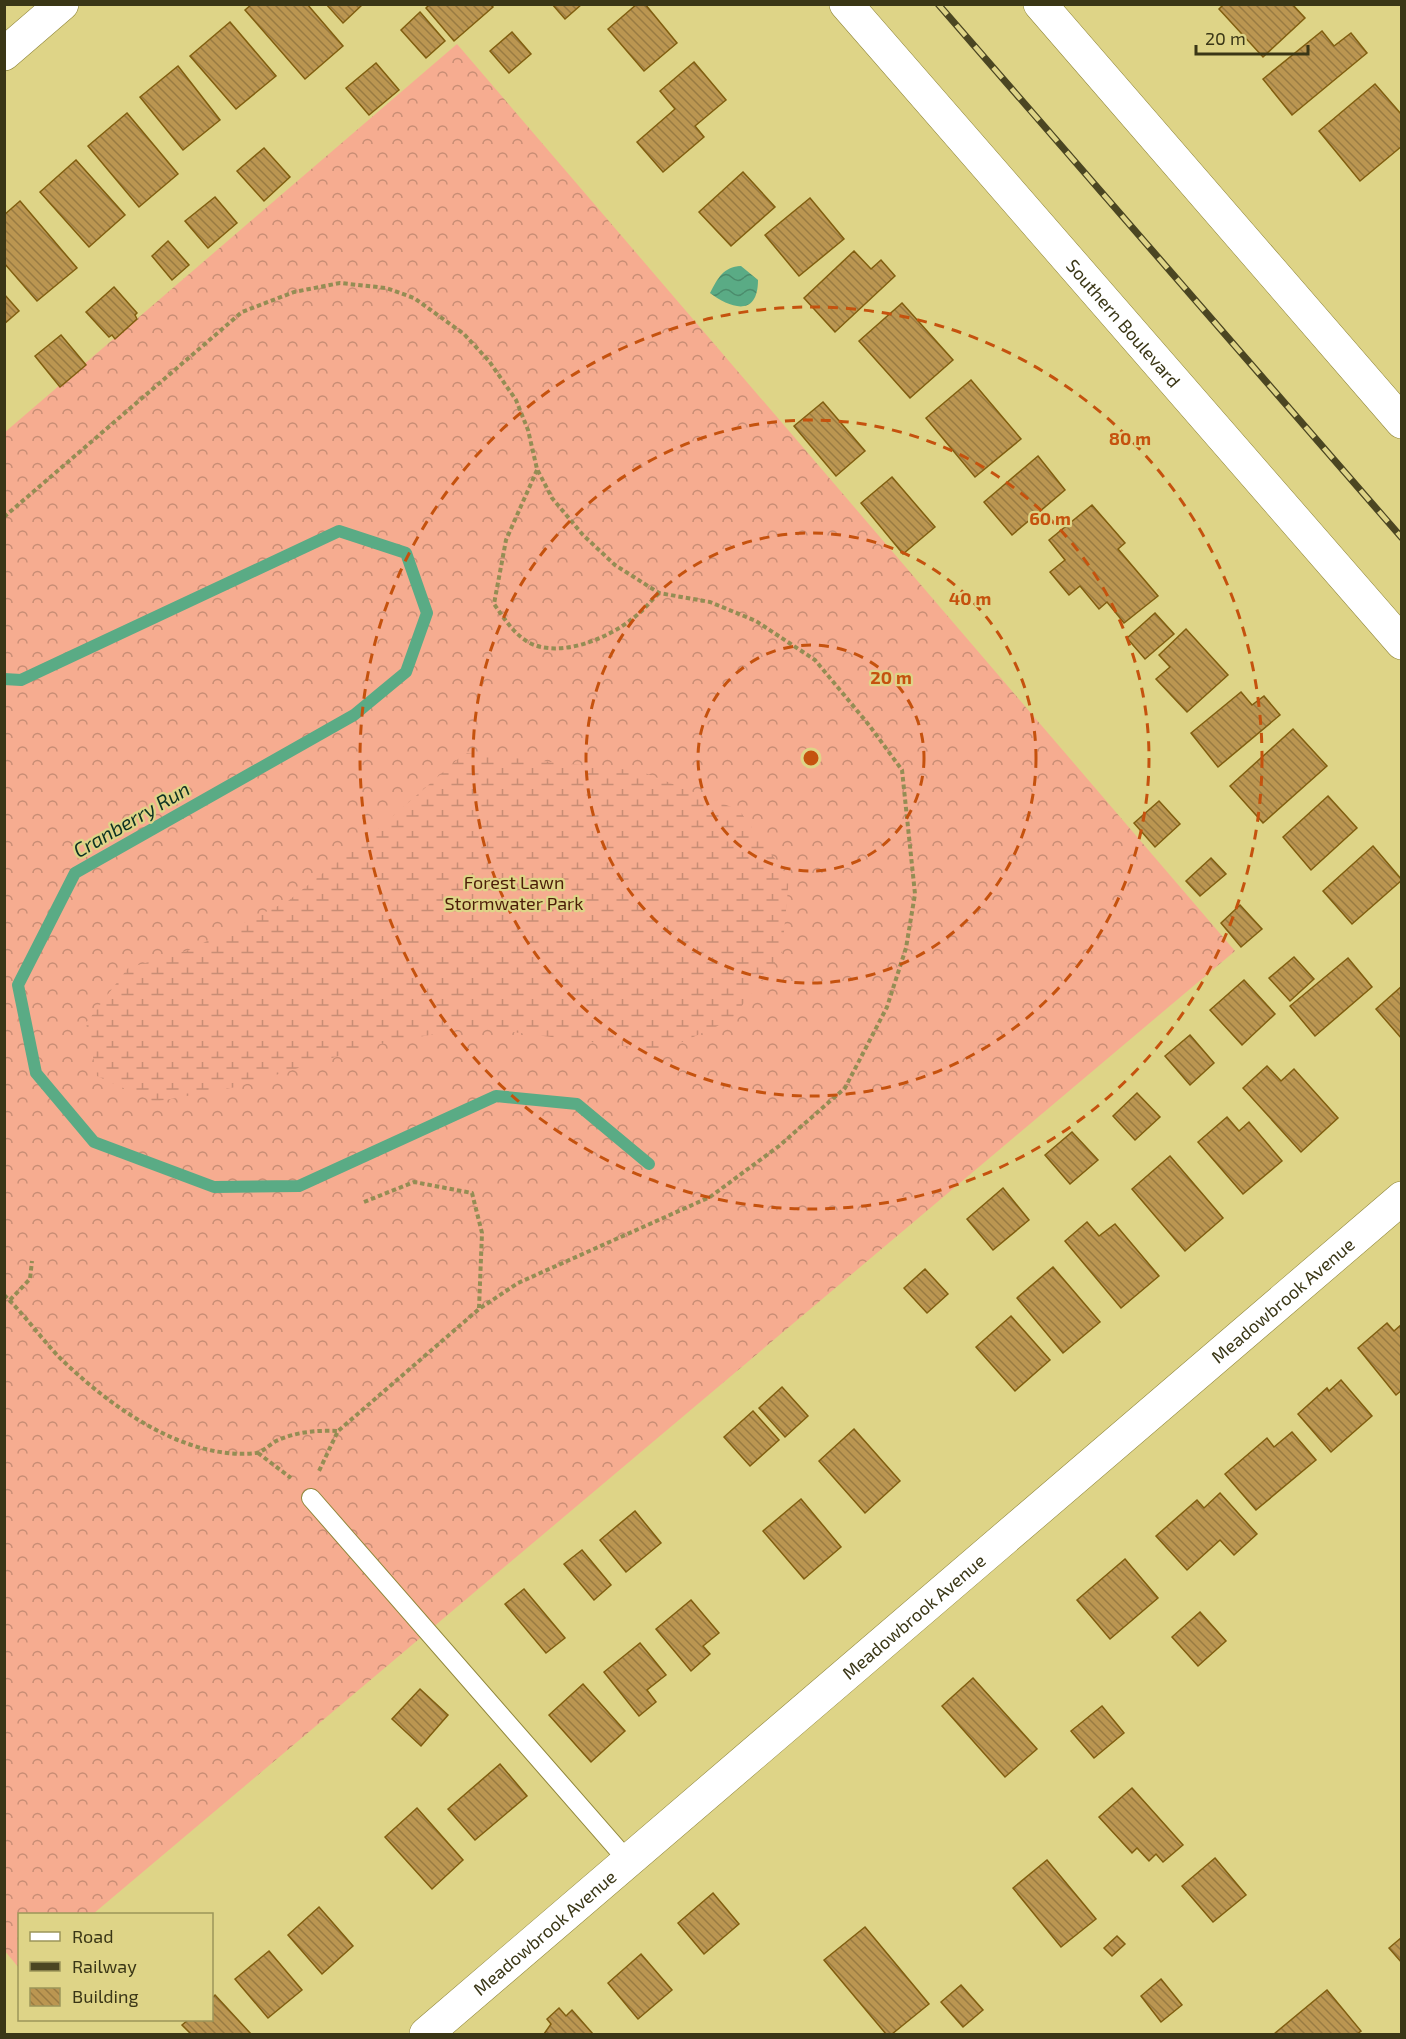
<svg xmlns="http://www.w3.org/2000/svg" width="1406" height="2039" viewBox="0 0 1406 2039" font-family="'Exo 2',sans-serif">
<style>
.forest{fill:url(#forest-crowns)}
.wetland{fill:url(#wetland-marsh)}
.water{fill:url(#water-waves)}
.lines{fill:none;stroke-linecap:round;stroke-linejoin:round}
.stream{stroke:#5aab85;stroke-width:12}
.building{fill:url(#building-back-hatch);stroke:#815e10;stroke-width:1.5}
.service-casing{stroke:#90863a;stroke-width:20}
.minor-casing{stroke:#90863a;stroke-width:34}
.tertiary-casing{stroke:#90863a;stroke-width:34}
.path{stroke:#948d54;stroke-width:4;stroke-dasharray:4.5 3;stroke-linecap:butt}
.service{stroke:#fff;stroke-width:18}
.minor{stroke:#fff;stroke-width:33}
.tertiary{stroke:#fff;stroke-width:33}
.rail-casing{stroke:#4b4622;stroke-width:7}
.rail{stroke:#ded487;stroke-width:4.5;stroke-dasharray:14;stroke-linecap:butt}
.ring{fill:none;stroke:#c5520e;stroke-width:3;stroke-dasharray:10 8}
.labels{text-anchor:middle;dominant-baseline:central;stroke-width:4.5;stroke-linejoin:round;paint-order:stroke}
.street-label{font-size:18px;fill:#3a3616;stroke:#ded487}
.park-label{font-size:18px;fill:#4b1d08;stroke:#ded487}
.water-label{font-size:20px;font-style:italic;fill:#0d3223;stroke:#ded487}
.centre{fill:#c5520e;stroke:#ded487;stroke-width:3}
.ring-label{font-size:18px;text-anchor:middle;font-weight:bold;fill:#c5520e;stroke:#ded487;stroke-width:4.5;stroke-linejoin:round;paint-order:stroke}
</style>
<defs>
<pattern id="forest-crowns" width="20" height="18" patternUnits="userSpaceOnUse" patternTransform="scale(1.5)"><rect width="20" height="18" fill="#f6ac90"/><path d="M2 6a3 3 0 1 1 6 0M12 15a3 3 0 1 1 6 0" fill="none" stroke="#c88d75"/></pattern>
<pattern id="wetland-marsh" width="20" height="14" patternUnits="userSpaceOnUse" patternTransform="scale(1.5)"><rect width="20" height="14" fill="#f6ac90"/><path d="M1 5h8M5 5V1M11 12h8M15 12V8" fill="none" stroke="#c88d75"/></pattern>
<pattern id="water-waves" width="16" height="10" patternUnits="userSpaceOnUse" patternTransform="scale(1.5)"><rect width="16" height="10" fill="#5aab85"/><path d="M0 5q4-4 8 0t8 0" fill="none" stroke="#4b8c6c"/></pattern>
<pattern id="building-back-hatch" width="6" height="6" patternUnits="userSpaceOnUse" patternTransform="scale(1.5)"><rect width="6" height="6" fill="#bb9651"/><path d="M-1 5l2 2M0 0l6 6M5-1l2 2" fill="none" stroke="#997b42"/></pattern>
</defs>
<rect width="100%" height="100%" fill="#ded487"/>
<polygon class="forest" points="457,44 1235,951 93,1914 20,1914 19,1968 4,1950 4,433"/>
<polygon class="wetland" points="465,753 640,771 739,810 789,878 782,953 731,1020 662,1051 473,1027 375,1045 236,1087 154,1102 97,1076 86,1023 128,968 189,950 288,901 378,829"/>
<path class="water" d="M741,266L758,280C758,318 730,308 710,293C718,278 723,267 741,266Z"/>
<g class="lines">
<polyline class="stream" points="4,679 21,680 339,531 406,553 427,613 406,672 354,715 75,873 18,985 36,1073 94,1142 214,1187 299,1186 496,1096 577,1104 649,1164"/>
</g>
<g class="building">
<polygon points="252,4 307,4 343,46 305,79 245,10"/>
<polygon points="326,4 363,4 343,23"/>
<polygon points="430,4 490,4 493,7 454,41 426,8"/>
<polygon points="552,4 582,4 565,19"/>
<polygon points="637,4 645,4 677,43 644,71 608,29"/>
<polygon points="1224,4 1292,4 1305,18 1263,57 1219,9"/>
<polygon points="420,12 445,41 426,58 401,30"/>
<polygon points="230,22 276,76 236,109 190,56"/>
<polygon points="1322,31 1334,46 1351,33 1367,53 1292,115 1263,79"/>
<polygon points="512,32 531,54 509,73 490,51"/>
<polygon points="694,62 726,100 695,126 704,137 663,172 637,142 675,109 660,91"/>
<polygon points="376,63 399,90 369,115 346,88"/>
<polygon points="178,66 220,120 183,150 140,97"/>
<polygon points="1375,84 1402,115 1402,146 1360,181 1319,131"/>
<polygon points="127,113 178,174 139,207 88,146"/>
<polygon points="264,148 290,177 264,201 237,171"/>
<polygon points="76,160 125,215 89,247 40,192"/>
<polygon points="743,172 775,207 731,246 699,212"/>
<polygon points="215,197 237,223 208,248 185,221"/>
<polygon points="810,198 844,239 799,276 765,235"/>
<polygon points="20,201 77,268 37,301 4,263 4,215"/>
<polygon points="168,241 189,265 172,280 152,256"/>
<polygon points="854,251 871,269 881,260 895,276 835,332 804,298"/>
<polygon points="114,287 137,313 135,315 137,319 115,339 112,335 109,337 86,312"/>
<polygon points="4,294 19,311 4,324"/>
<polygon points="902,303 953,360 910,398 859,341"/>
<polygon points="61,335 86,365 60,387 35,356"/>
<polygon points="971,380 1021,439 975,477 926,418"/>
<polygon points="823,402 865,451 836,476 794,426"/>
<polygon points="1038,456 1065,490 1012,535 984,502"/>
<polygon points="892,477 935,527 903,554 861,503"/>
<polygon points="1092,505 1125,543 1118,549 1158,596 1124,623 1107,602 1099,609 1080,586 1069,595 1050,572 1065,560 1049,540"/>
<polygon points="1155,613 1174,634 1145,659 1127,638"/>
<polygon points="1186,629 1228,675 1187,712 1156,679 1170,667 1159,655"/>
<polygon points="1241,692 1252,705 1264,696 1280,715 1218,767 1191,733"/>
<polygon points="1293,729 1327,766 1263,823 1230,786"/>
<polygon points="1328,796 1357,828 1311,870 1283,837"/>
<polygon points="1159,801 1180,824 1155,847 1134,823"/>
<polygon points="1373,846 1402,880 1352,924 1323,891"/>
<polygon points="1211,858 1226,874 1200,896 1186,881"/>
<polygon points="1240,905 1262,929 1241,947 1221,923"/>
<polygon points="1294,957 1314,979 1290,1001 1269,978"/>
<polygon points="1348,958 1372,987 1315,1036 1290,1006"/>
<polygon points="1244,980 1275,1014 1242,1045 1210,1010"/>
<polygon points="1402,986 1402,1039 1376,1009"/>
<polygon points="1190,1035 1214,1063 1190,1085 1165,1056"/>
<polygon points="1267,1066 1281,1081 1294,1069 1338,1118 1301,1152 1243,1088"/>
<polygon points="1137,1093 1160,1117 1135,1140 1113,1116"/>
<polygon points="1227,1117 1239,1131 1249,1122 1282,1161 1243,1194 1198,1142"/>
<polygon points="1072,1132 1098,1160 1070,1184 1045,1155"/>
<polygon points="1170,1156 1223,1218 1185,1251 1132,1189"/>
<polygon points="1003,1188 1029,1220 993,1250 967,1219"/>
<polygon points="1087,1222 1099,1236 1115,1224 1159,1276 1121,1308 1065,1241"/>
<polygon points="1053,1267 1100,1322 1063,1353 1017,1298"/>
<polygon points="925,1269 948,1294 927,1313 904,1288"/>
<polygon points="1011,1316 1050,1360 1015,1391 976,1347"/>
<polygon points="1387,1323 1394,1331 1402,1324 1402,1390 1396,1395 1358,1348"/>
<polygon points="1341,1380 1372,1416 1331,1452 1298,1414 1327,1388 1329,1391"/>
<polygon points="782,1387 808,1416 785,1437 759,1408"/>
<polygon points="753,1411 779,1440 750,1466 724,1437"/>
<polygon points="854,1429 900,1481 865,1513 819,1461"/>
<polygon points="1292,1432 1316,1460 1256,1510 1225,1474 1267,1438 1274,1447"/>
<polygon points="1220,1493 1257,1534 1234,1555 1220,1540 1187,1570 1156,1536 1197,1500 1204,1508"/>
<polygon points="801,1499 841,1547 804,1579 763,1531"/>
<polygon points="635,1511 661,1543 626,1572 600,1540"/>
<polygon points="582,1550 611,1585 594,1600 564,1564"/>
<polygon points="1125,1559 1158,1598 1110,1639 1077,1600"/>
<polygon points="524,1589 565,1638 546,1653 505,1604"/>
<polygon points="691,1600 719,1633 703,1646 710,1654 691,1671 656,1629"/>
<polygon points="1200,1612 1226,1641 1198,1666 1172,1637"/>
<polygon points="640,1643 666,1675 647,1690 656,1702 639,1716 604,1672"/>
<polygon points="973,1678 1037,1749 1005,1777 942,1706"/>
<polygon points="583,1684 625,1731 591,1762 549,1715"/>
<polygon points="420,1689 448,1715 421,1746 392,1719"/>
<polygon points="1102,1706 1124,1733 1094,1758 1071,1731"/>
<polygon points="500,1764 527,1796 475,1840 448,1809"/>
<polygon points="1132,1788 1183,1845 1163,1862 1156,1854 1149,1861 1137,1848 1132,1853 1099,1817"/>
<polygon points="417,1808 463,1860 432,1889 385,1837"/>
<polygon points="1215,1858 1246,1895 1213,1922 1182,1886"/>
<polygon points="1047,1860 1096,1919 1061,1947 1013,1888"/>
<polygon points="713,1893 739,1924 704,1954 678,1923"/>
<polygon points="319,1907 353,1946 322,1974 288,1935"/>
<polygon points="865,1927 929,2004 892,2034 886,2034 824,1960"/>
<polygon points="1117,1936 1125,1944 1112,1956 1104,1948"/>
<polygon points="1402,1937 1402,1963 1389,1948"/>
<polygon points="269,1951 302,1990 268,2018 235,1979"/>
<polygon points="641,1954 672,1990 638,2019 608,1983"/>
<polygon points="1161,1979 1182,2005 1161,2022 1141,1996"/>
<polygon points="961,1985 983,2010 963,2027 941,2002"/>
<polygon points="1327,1990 1361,2031 1357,2034 1274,2034"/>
<polygon points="215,1995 251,2034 191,2034 182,2025 188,2020 212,2020 212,1998"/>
<polygon points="559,2008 566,2016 572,2010 593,2034 544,2034 551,2024 547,2019"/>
</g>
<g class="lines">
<defs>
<polyline id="service" points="311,1498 628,1861"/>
<polyline id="minor" points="4,54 62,4"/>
<g id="tertiary">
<path id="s1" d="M846,4L1402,643"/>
<polyline points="1040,4 1402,422"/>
<path id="s2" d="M426,2034L1402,1198"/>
</g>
</defs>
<use href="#service" class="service-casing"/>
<use href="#minor" class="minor-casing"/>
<use href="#tertiary" class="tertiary-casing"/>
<g class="path">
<path d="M537,470L506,540L494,604C504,618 513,633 528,642C558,659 607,639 632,619C642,612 650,602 659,593"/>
<polyline points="4,517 242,312 294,292 340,283 386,288 414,298 464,334 489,361 516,400 528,430 537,469 552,498 583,535 615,565 659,593 710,602 756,621 815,660 869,725 902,770 915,894 906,948 887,1007 845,1088 779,1146 710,1197 518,1283 479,1309 338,1431 319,1471"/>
<polyline points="364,1202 414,1182 472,1193 482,1233 479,1308"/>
<path d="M4,1295C24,1314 40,1337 59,1357C108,1405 184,1461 256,1453C263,1452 269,1445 276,1441C295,1432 317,1430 338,1431"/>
<polyline points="10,1300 30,1279 32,1261"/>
<polyline points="258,1453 291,1478"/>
</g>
<use href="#service" class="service"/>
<use href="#minor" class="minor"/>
<use href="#tertiary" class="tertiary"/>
<defs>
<polyline id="rail" points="938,4 1402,538"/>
</defs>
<use href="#rail" class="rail-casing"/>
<use href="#rail" class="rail"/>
</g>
<g class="ring">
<circle cx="811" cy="758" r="113"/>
<circle cx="811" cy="758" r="225"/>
<circle cx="811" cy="758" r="338"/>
<circle cx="811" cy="758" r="451"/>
</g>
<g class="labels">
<g class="street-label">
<text stroke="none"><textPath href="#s1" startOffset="423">Southern Boulevard</textPath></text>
<text stroke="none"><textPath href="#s2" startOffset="1128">Meadowbrook Avenue</textPath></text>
<text stroke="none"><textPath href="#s2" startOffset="642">Meadowbrook Avenue</textPath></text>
<text stroke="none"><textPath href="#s2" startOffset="156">Meadowbrook Avenue</textPath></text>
</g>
<g class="park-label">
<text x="514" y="882">Forest Lawn<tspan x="514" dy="21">Stormwater Park</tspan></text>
</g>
<g class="water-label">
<text transform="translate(131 819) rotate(-30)">Cranberry Run</text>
</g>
</g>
<circle cx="811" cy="758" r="9" class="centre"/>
<g class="ring-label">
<text x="1130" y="445">80 m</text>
<text x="1050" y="525">60 m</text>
<text x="970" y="605">40 m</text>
<text x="891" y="684">20 m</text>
</g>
<rect width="1406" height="2039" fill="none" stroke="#3a3616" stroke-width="12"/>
<rect x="18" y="1913" width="195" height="108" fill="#ded487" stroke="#9c955a" stroke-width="1.5"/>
<rect x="30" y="1932" width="30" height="9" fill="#ffffff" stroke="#9c955a" stroke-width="1.5"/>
<text x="72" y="1943" font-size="18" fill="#3a3616">Road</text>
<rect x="30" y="1962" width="30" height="9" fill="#4b4622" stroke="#9c955a" stroke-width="1.5"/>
<text x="72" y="1973" font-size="18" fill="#3a3616">Railway</text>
<rect x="30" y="1988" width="30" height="18" fill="url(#building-back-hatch)" stroke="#9c955a" stroke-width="1.5"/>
<text x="72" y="2003" font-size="18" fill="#3a3616">Building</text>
<path d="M1196 45v9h112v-9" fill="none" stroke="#3a3616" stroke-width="3"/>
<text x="1205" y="45" font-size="18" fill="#3a3616" stroke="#ded487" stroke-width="4.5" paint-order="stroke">20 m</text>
</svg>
